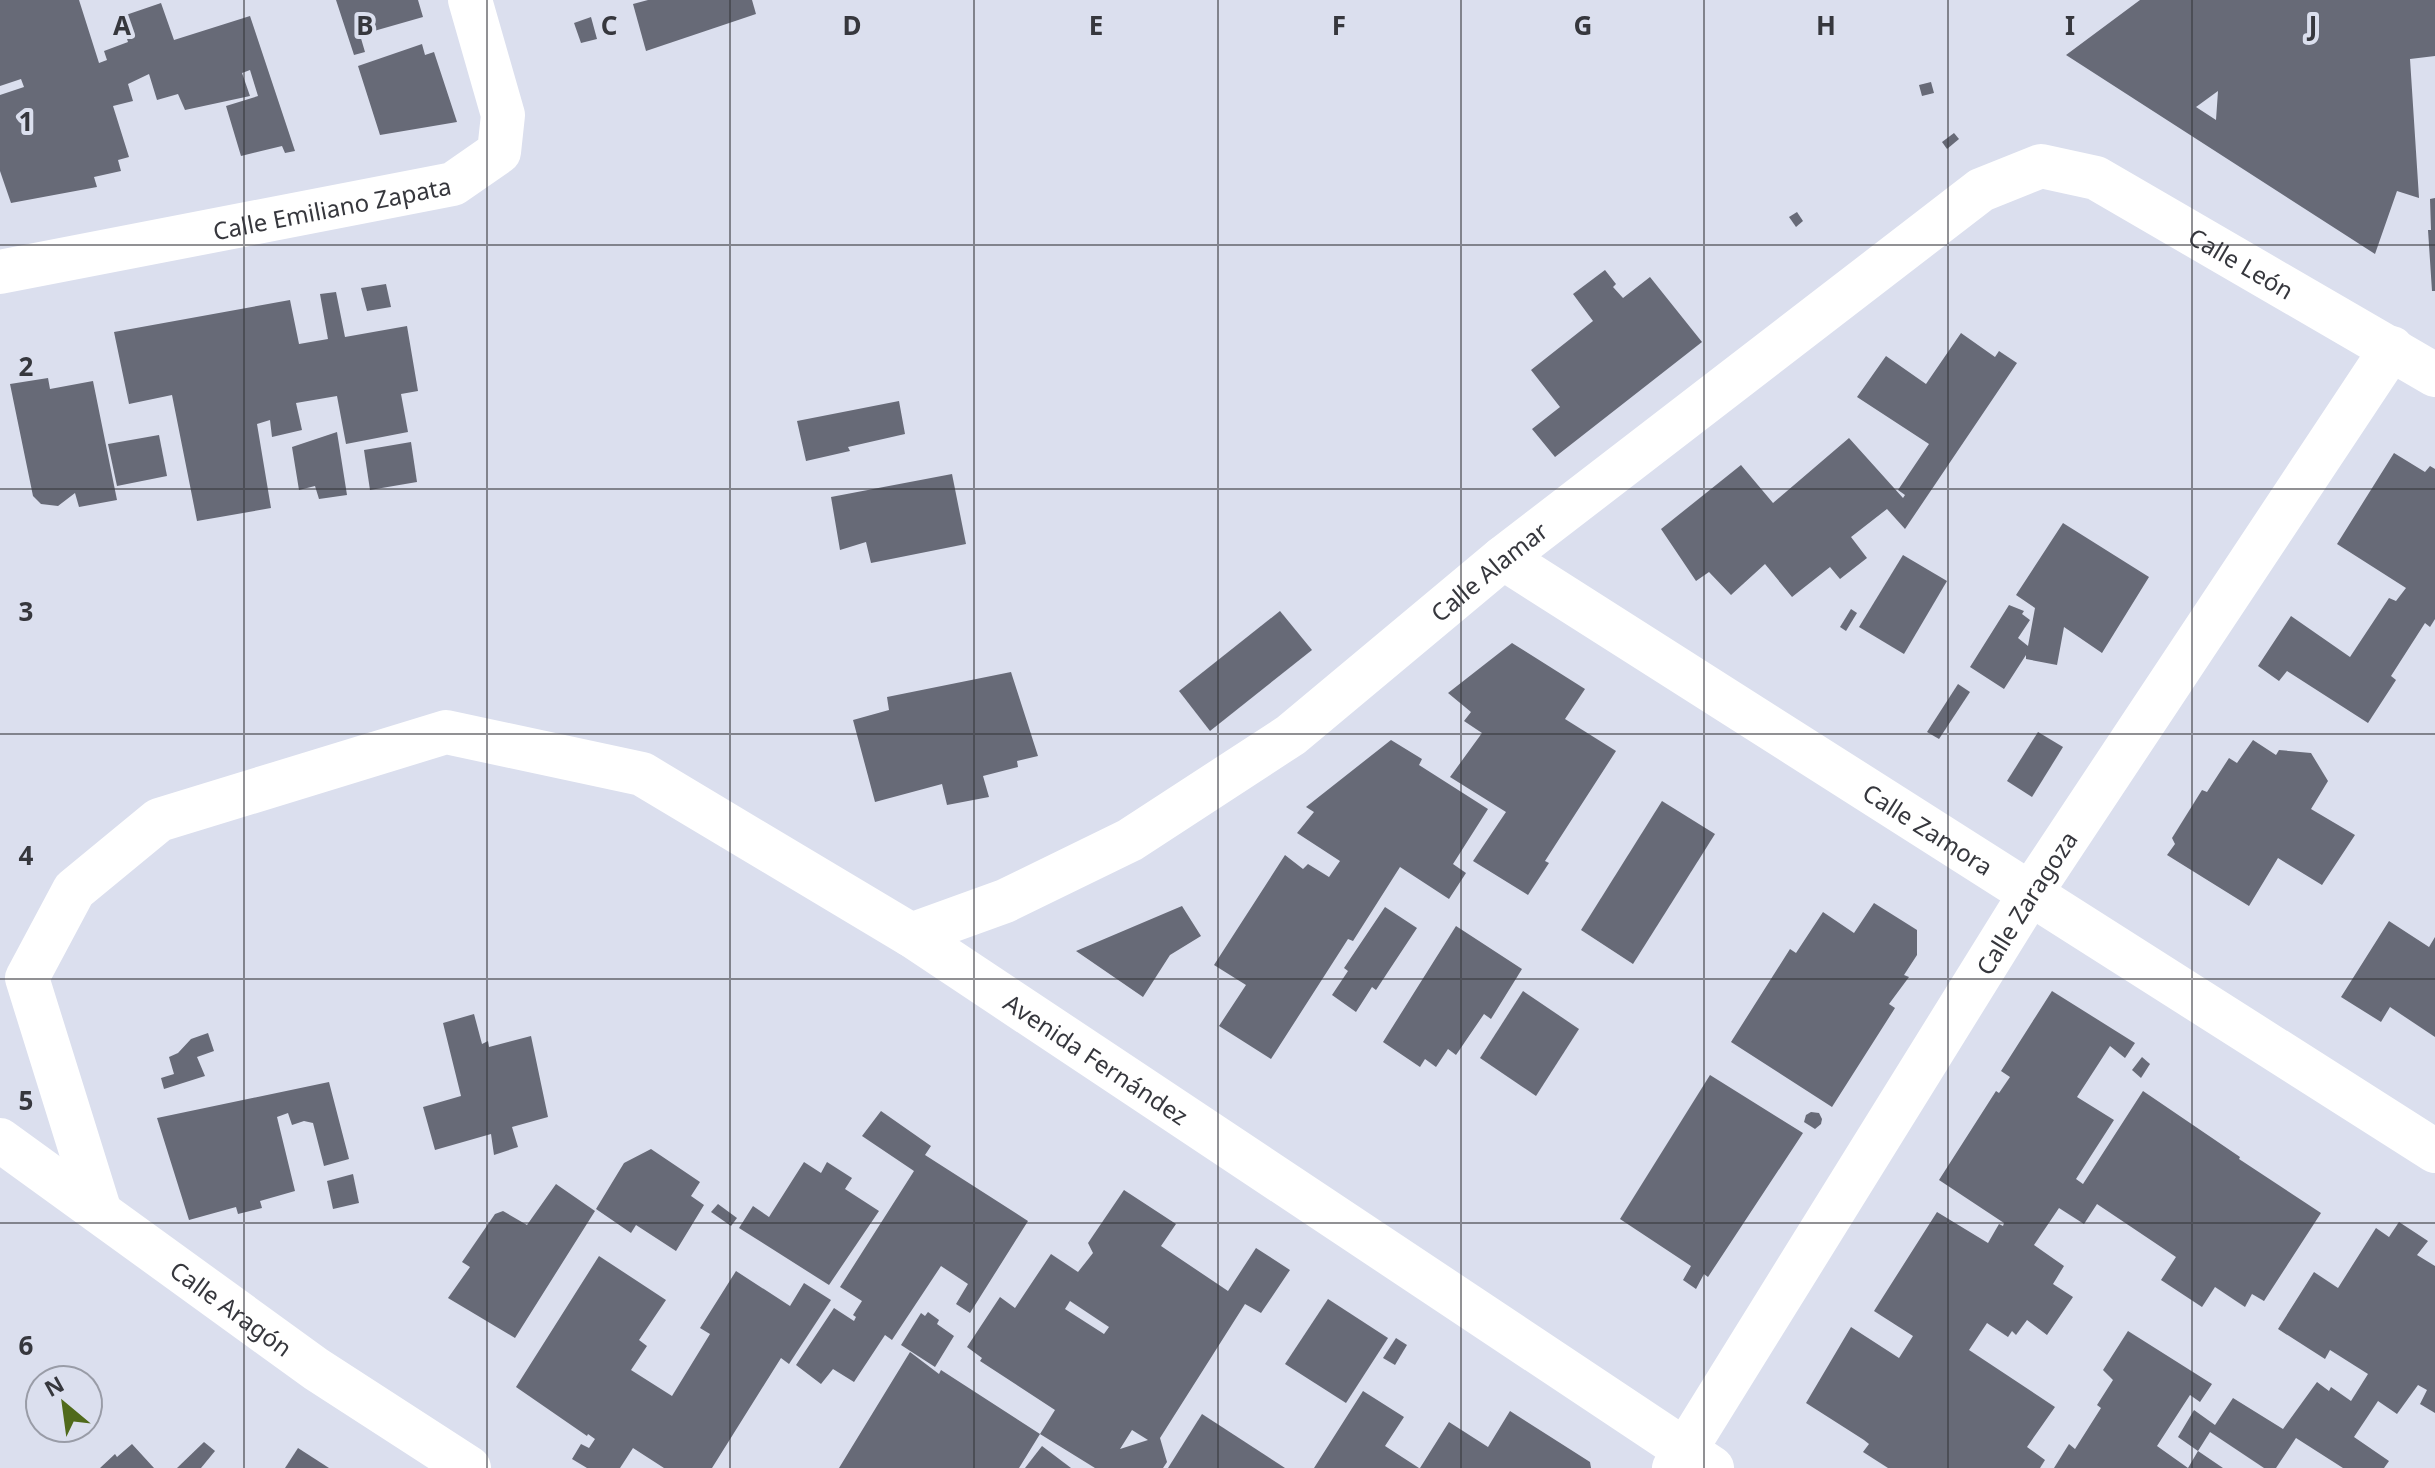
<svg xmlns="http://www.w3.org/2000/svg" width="2435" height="1468" viewBox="0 0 2435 1468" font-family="'Noto Sans',sans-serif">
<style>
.building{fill:#676a77;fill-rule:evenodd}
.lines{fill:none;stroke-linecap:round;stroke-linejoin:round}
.street{stroke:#fff;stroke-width:44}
.grid{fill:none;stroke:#36373d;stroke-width:2;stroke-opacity:0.55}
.labels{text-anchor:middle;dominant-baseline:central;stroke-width:8;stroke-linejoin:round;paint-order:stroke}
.street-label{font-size:24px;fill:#36373d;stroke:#dbdfee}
.grid-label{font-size:26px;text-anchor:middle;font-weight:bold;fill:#36373d;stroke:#dbdfee;stroke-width:8;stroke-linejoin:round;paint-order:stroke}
</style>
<rect width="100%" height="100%" fill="#dbdfee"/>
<g class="building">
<polygon points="0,0 79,0 99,63 107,60 104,51 128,42 120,17 161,3 174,40 250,16 295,151 285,153 282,146 241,156 226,106 258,96 250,70 242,73 250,96 185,110 178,94 157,100 149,74 128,84 133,101 113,106 129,157 118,160 121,171 94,177 97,187 11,203 0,171 0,95 24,87 21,79 0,86"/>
<polygon points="336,0 418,0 423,17 360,35 365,52 354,55"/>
<polygon points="648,0 752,0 756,14 646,51 633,4"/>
<path d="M2140,0H2435V56L2410,59L2419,198L2397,191L2375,254L2066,55ZM2218,91L2216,120L2196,107Z"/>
<polygon points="591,17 597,39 581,43 574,23"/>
<polygon points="422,44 425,55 434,52 457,122 380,135 358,66"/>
<polygon points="1931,82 1934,93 1922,96 1919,85"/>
<polygon points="1954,133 1959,139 1947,149 1942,142"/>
<polygon points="2435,198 2435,291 2432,291 2428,230 2431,230 2430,199"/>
<polygon points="1797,212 1803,221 1796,227 1789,217"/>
<polygon points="1605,270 1616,284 1613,287 1623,298 1650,277 1702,342 1555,457 1532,429 1560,407 1531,370 1593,321 1573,294"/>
<polygon points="386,284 391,307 367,311 361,288"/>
<polygon points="336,292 345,337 407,326 418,391 401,394 408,432 346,444 337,396 296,403 302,430 272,437 270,420 257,424 271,508 197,521 172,395 129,404 114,332 290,300 299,344 328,339 320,294"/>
<polygon points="1961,333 1995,357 1999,351 2017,363 1905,529 1887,509 1851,537 1867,558 1840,579 1830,567 1792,597 1765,564 1731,595 1709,572 1696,581 1661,529 1741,465 1773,503 1849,438 1903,498 1905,495 1898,490 1929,444 1857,397 1886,356 1926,384"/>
<polygon points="48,378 50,389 93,381 117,500 79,507 75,493 58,506 41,504 33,496 10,384"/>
<polygon points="899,401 905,434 848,447 850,451 806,461 797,421"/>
<polygon points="337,432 347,495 319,499 315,486 299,490 292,447"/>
<polygon points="159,435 167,476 117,486 108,444"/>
<polygon points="411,442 417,482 370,490 364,450"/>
<polygon points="2394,453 2425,472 2430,466 2435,469 2435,619 2430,627 2425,623 2391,676 2396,680 2368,723 2287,671 2279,681 2258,666 2291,616 2350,657 2389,598 2396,601 2406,588 2337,544"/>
<polygon points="952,474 966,544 871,563 866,542 840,550 831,497"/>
<polygon points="2063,523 2149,577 2102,653 2064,627 2057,665 2026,659 2026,655 2004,689 1970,667 2009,605 2024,611 2022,614 2030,620 2018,638 2028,646 2035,608 2016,595"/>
<polygon points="1903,555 1947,581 1904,654 1859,627"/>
<polygon points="1851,609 1857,613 1846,631 1840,627"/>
<polygon points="1280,611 1312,650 1210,731 1179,691"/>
<polygon points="1512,643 1585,689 1565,719 1616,751 1545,861 1549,863 1528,895 1473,861 1506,812 1450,777 1482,733 1464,721 1471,712 1448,693"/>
<polygon points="1011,672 1038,756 1017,761 1018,767 983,776 989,797 947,805 942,784 875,802 853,720 889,710 887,697"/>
<polygon points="1958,684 1970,692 1939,739 1927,732"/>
<polygon points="2038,732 2063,747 2032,797 2007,781"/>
<polygon points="1391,740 1422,759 1419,765 1488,809 1453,864 1466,873 1449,899 1400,867 1353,941 1348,939 1271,1059 1219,1026 1246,985 1214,965 1285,855 1303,869 1308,864 1329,877 1340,861 1297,833 1314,812 1306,807"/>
<polygon points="2253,740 2276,755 2279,750 2311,753 2328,781 2311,809 2355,835 2322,885 2278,858 2249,906 2167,855 2175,844 2172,838 2202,790 2207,792 2229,758 2237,763"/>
<polygon points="1662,801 1715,834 1633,964 1581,930"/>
<polygon points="1874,903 1917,930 1917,955 1904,975 1909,977 1889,1004 1895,1008 1832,1107 1731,1042 1790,949 1796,953 1823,912 1854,933"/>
<polygon points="1182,906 1201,936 1170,955 1143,997 1076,951"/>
<polygon points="1385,907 1417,928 1376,990 1372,987 1356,1012 1332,995 1348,971 1344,968"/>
<polygon points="2389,921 2429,947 2435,937 2435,1037 2390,1007 2381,1022 2341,997"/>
<polygon points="1456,926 1522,969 1491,1019 1484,1014 1456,1055 1448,1049 1436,1067 1425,1059 1420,1067 1383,1042"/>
<polygon points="1523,991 1579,1029 1536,1096 1480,1058"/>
<polygon points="2052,991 2135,1043 2125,1058 2110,1046 2077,1097 2114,1120 2076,1179 2083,1184 2143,1091 2240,1157 2239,1159 2321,1213 2264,1301 2252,1294 2245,1307 2215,1287 2202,1307 2161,1280 2176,1257 2097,1204 2084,1224 2059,1208 2034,1245 2064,1266 2053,1284 2073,1297 2047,1335 2027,1320 2016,1335 2012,1331 2008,1337 1987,1323 1969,1350 2055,1407 2027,1447 2045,1460 2040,1468 1888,1468 1863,1452 1869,1444 1864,1440 1806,1403 1851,1327 1899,1358 1913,1336 1874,1311 1937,1212 1988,1243 1999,1224 2003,1226 2004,1223 1939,1180 1996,1091 1999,1093 2010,1077 2001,1071"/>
<polygon points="474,1014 482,1044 488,1041 489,1047 531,1036 548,1117 512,1127 518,1147 494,1155 491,1134 435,1150 423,1107 461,1096 443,1023"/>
<polygon points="208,1033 214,1051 197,1057 205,1076 164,1089 161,1078 174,1074 169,1057 178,1053 191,1039"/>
<polygon points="2142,1057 2150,1064 2141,1078 2132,1070"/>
<polygon points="1710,1075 1803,1133 1708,1277 1704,1274 1696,1289 1683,1280 1691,1266 1620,1219"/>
<polygon points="329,1082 349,1159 324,1166 313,1123 304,1121 292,1125 288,1113 277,1117 295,1191 260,1201 262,1208 238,1214 236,1207 189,1220 157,1118"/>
<polygon points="881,1111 931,1146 925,1155 1028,1221 970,1313 956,1304 968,1284 941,1266 892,1340 885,1335 854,1382 833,1369 821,1384 796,1365 834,1308 854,1321 856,1317 853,1315 862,1301 840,1287 914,1171 862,1136"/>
<polygon points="1811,1112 1819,1113 1822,1119 1821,1124 1815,1129 1804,1122 1806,1115"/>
<polygon points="651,1149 700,1182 691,1196 704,1205 676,1251 636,1225 631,1233 596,1209 624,1163"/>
<polygon points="804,1162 821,1173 827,1162 852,1178 845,1189 879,1211 829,1285 739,1228 753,1206 769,1217"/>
<polygon points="353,1174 359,1203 333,1209 327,1181"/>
<polygon points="556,1184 595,1211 515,1338 448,1298 470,1267 462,1262 495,1214 503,1211 527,1225"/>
<path d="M1124,1190L1176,1224L1161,1246L1228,1291L1256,1248L1290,1270L1261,1313L1245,1304L1160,1438L1167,1462L1163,1468H1095L1040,1434L1019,1468H839L910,1352L939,1374L941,1370L1040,1434L1055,1410L980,1361L982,1358L967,1347L1000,1297L1015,1308L1051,1254L1078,1272L1093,1253L1088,1243ZM1070,1301L1109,1327L1104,1334L1065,1309ZM1132,1430L1148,1440L1120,1449Z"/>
<polygon points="718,1204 737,1218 731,1226 711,1212"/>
<polygon points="2399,1222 2428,1241 2417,1255 2435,1266 2435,1413 2420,1404 2427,1390 2418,1385 2397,1414 2378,1401 2354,1437 2389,1461 2384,1468 2343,1468 2296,1438 2276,1468 2264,1468 2210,1432 2198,1451 2178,1437 2194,1410 2215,1425 2233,1398 2283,1429 2317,1382 2329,1391 2331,1387 2351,1401 2368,1374 2330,1350 2325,1359 2278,1329 2314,1272 2338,1288 2376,1228 2389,1237"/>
<polygon points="599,1256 666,1300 639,1340 647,1346 631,1370 672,1396 710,1334 700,1328 736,1271 790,1306 804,1283 831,1300 789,1364 781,1358 712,1468 664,1468 633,1448 620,1468 587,1468 572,1459 581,1444 589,1448 595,1439 588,1434 587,1436 516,1387"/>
<polygon points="1328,1299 1388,1338 1346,1403 1285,1364"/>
<polygon points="928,1312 939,1320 937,1324 954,1336 935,1367 901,1345 921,1313 925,1316"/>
<polygon points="2128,1331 2212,1384 2200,1402 2190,1395 2157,1446 2188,1468 2198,1451 2223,1468 2054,1468 2069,1444 2075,1449 2101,1408 2097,1405 2113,1380 2103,1370"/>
<polygon points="1396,1338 1407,1345 1395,1365 1383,1358"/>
<polygon points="1363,1391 1404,1417 1385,1446 1419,1468 1314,1468"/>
<polygon points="1510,1411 1590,1462 1591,1468 1420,1468 1449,1422 1488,1447"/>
<polygon points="1202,1414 1285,1468 1168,1468"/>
<polygon points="204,1442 215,1451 201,1468 177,1468"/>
<polygon points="132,1444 154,1468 100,1468 115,1454 117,1457"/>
<polygon points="1042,1446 1071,1468 1025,1468"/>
<polygon points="298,1448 329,1468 285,1468"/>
</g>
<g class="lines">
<g class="street">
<path id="s1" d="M0,272L453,184L499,152L503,115L470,0"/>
<path id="s2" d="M1503,558L2435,1151"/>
<path id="s3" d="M911,935L1005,901L1130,840L1291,735L1503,558L1981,190L2041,166L2096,178L2435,375"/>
<path id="s4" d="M0,1140L316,1369L469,1468"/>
<path id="s5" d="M100,1212L27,978L74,890L159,820L446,732L642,774L911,935L1712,1468"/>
<path id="s6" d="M1674,1468L2030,894L2392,348"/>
</g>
</g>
<path class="grid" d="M244,0V1468M487,0V1468M730,0V1468M974,0V1468M1218,0V1468M1461,0V1468M1704,0V1468M1948,0V1468M2192,0V1468M0,245H2435M0,489H2435M0,734H2435M0,979H2435M0,1223H2435"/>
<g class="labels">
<g class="street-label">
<text stroke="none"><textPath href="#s1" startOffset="338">Calle Emiliano Zapata</textPath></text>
<text stroke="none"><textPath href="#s3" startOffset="1600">Calle León</textPath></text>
<text stroke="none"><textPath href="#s3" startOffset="688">Calle Alamar</textPath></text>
<text stroke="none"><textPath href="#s2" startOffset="504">Calle Zamora</textPath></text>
<text stroke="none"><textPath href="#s6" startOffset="666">Calle Zaragoza</textPath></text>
<text stroke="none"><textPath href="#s5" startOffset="1492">Avenida Fernández</textPath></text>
<text stroke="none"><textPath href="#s4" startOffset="286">Calle Aragón</textPath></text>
</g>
</g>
<g class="grid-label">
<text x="122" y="35">A</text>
<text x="365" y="35">B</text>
<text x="609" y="35">C</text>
<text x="852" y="35">D</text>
<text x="1096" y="35">E</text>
<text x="1339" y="35">F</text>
<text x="1583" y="35">G</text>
<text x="1826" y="35">H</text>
<text x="2070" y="35">I</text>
<text x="2313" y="35">J</text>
<text x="26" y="131">1</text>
<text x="26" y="376">2</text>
<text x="26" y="621">3</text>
<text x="26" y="865">4</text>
<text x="26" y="1110">5</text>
<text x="26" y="1355">6</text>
</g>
<g transform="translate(64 1404) rotate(331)"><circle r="38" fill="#dbdfee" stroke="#999ca7" stroke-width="2"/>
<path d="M0-6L14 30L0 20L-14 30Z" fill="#506a1b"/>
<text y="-12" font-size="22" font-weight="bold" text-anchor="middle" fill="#36373d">N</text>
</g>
</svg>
